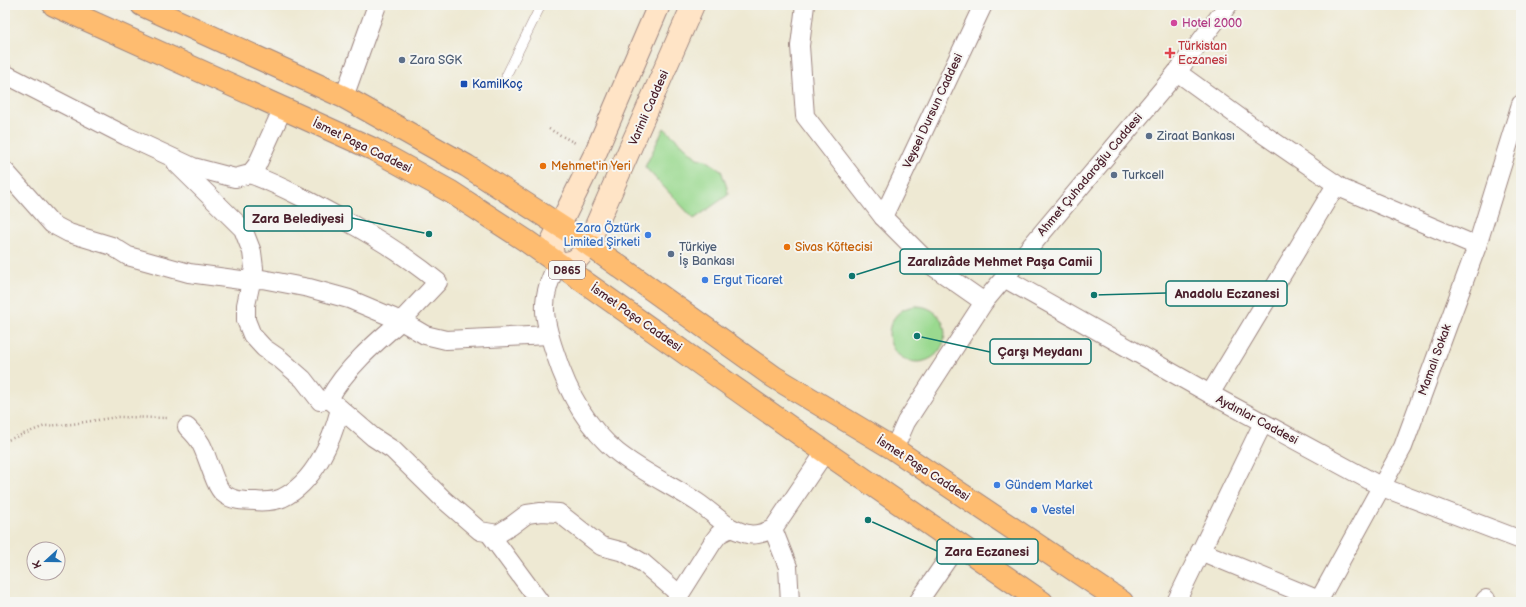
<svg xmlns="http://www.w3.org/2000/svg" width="1526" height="607" viewBox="0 0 1526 607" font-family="'Balsamiq Sans',sans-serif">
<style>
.green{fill:#9ad98f;stroke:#727c5d}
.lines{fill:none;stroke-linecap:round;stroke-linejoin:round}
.service-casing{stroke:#9c847f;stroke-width:10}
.minor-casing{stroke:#9c847f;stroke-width:20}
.secondary-casing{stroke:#9c847f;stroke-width:24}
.trunk-casing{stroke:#9c847f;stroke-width:24}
.path{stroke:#9c847f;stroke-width:2.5;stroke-dasharray:1 3;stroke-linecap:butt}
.service{stroke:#fff;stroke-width:9}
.minor{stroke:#fff;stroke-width:18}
.secondary{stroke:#ffe4c6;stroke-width:22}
.trunk{stroke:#febc70;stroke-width:22}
.hotel-dot{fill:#d1479c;stroke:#f6f6f2;stroke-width:1.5}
.health-dot{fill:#e0444e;stroke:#f6f6f2;stroke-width:1.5}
.service-dot{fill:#5c6f8a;stroke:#f6f6f2;stroke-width:1.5}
.transit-dot{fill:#1a4fb4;stroke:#f6f6f2;stroke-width:1.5}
.food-dot{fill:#e8710a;stroke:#f6f6f2;stroke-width:1.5}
.shop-dot{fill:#3f7fe0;stroke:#f6f6f2;stroke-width:1.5}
.labels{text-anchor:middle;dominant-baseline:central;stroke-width:4;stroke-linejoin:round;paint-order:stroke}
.shield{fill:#f6f6f2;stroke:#7e6067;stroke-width:1}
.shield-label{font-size:11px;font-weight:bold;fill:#4a1f2b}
.hotel-label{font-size:12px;fill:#b23c85;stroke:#f6f6f2;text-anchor:start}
.health-label{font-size:12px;fill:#be3a42;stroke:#f6f6f2;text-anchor:start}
.service-label{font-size:12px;fill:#4e5e75;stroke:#f6f6f2;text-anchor:start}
.transit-label{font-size:12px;fill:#164399;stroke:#f6f6f2;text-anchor:start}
.street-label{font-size:12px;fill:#4a1f2b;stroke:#f6f6f2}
.food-label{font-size:12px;fill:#c56008;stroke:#f6f6f2;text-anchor:start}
.shop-label{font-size:12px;fill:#366cbe;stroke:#f6f6f2;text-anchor:start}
.leader{fill:none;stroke:#0f766e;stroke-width:1.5}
.callout-dot{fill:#0f766e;stroke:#f6f6f2;stroke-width:1.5}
.callout{fill:#f6f6f2;stroke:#0f766e;stroke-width:1.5}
.callout-label{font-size:13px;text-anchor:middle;font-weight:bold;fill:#4a1f2b}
</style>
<rect width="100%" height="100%" fill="#f6f6f2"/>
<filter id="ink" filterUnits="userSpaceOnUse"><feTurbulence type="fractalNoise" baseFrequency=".025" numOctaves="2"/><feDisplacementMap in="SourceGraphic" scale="8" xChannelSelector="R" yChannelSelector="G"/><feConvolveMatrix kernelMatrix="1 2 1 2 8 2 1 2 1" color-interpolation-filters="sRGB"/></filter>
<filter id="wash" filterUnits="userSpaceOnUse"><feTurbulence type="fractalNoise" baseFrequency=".012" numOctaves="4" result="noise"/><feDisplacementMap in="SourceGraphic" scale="16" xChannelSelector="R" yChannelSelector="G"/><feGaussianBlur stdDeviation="0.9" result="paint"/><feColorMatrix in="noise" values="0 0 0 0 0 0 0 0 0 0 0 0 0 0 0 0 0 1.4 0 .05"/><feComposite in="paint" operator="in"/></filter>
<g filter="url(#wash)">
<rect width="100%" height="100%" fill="#eee9d3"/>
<g class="green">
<path d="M664,128L697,158L706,160L721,170C723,178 728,187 728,195L694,219L645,167Z"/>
<circle cx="917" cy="334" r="28"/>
</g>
</g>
<g filter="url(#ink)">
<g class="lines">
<defs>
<polyline id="service" points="506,76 541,5"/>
<g id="minor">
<polyline points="805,5 800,46 805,116 883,217 931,265 984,302"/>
<polyline points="1177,72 1250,125 1343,189 1477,246"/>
<polyline points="5,74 126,136 193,167 235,178 250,174 257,165 283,108"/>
<polyline points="344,97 377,5"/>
<polyline points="176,163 243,229 252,252 254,268 246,305 246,320 252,335 264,348 280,359 303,379 320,401 329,399"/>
<path d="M5,171L52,224L69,233L112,246L128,256L189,273L241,280L262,279L309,288L349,299L401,321L438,282C409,258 379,239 346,221C315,204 284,187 250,174"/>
<polyline points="883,217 983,5"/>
<path d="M558,263C539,298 543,318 555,353C567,390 586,427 617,452C642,472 671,485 697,502C709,510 719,520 731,528"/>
<polyline points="1004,278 1210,394 1382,487 1521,540"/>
<path d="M549,335L446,340L425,335L401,321C375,343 345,369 329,399L373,437L393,450L443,499L480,531L498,534L511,526L527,514L541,512L559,513L601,546L624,552L643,563L679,594"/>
<polyline points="1210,394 1336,185"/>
<path d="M187,427C192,432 198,438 201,444C207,454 215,487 223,493C232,501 244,501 255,501C262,502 275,501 282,498C314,483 332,441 340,409"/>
<polyline points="894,449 906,422 984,302 1177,72 1228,5"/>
<polyline points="773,529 788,567 790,602"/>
<polyline points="489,533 540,602"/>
<polyline points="1200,551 1319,600"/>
<path d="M675,602L713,542L719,534L731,528C749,536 754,537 773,529L825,452"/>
<polyline points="918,602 958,544"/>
<polyline points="1176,602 1263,423"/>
<polyline points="1318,602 1403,447 1477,246 1521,104"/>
<polyline points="1484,602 1486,599"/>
</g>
<path id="secondary" d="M659,5L595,154L552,241V253L558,263C575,264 581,258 588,244L693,5"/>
<g id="trunk">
<polyline points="54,5 373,149 451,192 525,240 825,452 1042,602"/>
<polyline points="142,5 344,97 467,166 588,244 774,377 894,449 1122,602"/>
</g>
</defs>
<use href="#service" class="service-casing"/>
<use href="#minor" class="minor-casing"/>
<use href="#secondary" class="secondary-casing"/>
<use href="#trunk" class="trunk-casing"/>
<g class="path">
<polyline points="549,129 577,144"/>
<polyline points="5,441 45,426 72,424 117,417 169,418"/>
</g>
<use href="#service" class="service"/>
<use href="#minor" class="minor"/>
<use href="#secondary" class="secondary"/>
<use href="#trunk" class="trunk"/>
</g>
</g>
<circle class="hotel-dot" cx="1174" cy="23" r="4"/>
<path class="health-dot" d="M1168 47h4v4h4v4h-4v4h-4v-4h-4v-4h4z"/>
<g class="service-dot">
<circle cx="402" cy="60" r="4"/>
<circle cx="1149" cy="136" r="4"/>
<circle cx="1114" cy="175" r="4"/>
<circle cx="671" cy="254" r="4"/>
</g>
<rect class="transit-dot" x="460" y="80" width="8" height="8" rx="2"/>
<g class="food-dot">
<circle cx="543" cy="166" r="4"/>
<circle cx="787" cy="247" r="4"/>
</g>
<g class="shop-dot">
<circle cx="648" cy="235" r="4"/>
<circle cx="705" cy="280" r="4"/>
<circle cx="997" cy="485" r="4"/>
<circle cx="1034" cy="510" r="4"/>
</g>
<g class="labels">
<rect class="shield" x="549" y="261" width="36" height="18" rx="3"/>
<g class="shield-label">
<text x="567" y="270">D865</text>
</g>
<g class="hotel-label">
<text x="1182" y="23">Hotel 2000</text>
</g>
<g class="health-label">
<text x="1178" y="46">Türkistan<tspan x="1178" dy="14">Eczanesi</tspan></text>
</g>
<g class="service-label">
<text x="410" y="60">Zara SGK</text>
<text x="1157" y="136">Ziraat Bankası</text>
<text x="1122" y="175">Turkcell</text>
<text x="679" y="247">Türkiye<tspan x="679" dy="14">İş Bankası</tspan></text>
</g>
<g class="transit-label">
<text x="472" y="84">KamilKoç</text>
</g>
<g class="street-label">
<text transform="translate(649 108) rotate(-66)">Varinli Caddesi</text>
<text transform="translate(933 111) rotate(-65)">Veysel Dursun Caddesi</text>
<text transform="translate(362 146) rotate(26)">İsmet Paşa Caddesi</text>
<text transform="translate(1090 175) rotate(-50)">Ahmet Çuhadaroğlu Caddesi</text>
<text transform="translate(636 318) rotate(35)">İsmet Paşa Caddesi</text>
<text transform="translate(1435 360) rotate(-70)">Mamalı Sokak</text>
<text transform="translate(1257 420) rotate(28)">Aydınlar Caddesi</text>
<text transform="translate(923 469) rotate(33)">İsmet Paşa Caddesi</text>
</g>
<g class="food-label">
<text x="551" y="166">Mehmet'in Yeri</text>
<text x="795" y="247">Sivas Köftecisi</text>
</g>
<g class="shop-label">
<text x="640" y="228" text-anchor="end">Zara Öztürk<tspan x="640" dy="14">Limited Şirketi</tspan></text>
<text x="713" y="280">Ergut Ticaret</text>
<text x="1005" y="485">Gündem Market</text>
<text x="1042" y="510">Vestel</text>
</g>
</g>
<path class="leader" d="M429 234L352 218M852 276L900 261M1094 295L1166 293M917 336L990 352M868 520L937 551"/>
<g class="callout-dot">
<circle cx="429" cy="234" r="4"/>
<circle cx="852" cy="276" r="4"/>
<circle cx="1094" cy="295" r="4"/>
<circle cx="917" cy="336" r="4"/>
<circle cx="868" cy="520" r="4"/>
</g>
<g class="callout">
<rect x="244" y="206" width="108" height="25" rx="4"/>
<rect x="900" y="249" width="201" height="25" rx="4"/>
<rect x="1166" y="281" width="121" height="25" rx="4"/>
<rect x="990" y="339" width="101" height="25" rx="4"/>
<rect x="937" y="539" width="101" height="25" rx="4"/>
</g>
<g class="callout-label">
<text x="298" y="223">Zara Belediyesi</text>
<text x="1000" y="266">Zaralızâde Mehmet Paşa Camii</text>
<text x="1227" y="298">Anadolu Eczanesi</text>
<text x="1040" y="356">Çarşı Meydanı</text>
<text x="987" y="556">Zara Eczanesi</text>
</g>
<rect width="1526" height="607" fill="none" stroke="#f6f6f2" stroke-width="20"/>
<g transform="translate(46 561) rotate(249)"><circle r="19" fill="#f6f6f2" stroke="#b1a0a2"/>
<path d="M0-3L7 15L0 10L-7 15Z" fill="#1f6fb2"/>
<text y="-6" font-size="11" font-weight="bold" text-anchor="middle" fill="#4a1f2b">K</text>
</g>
</svg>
